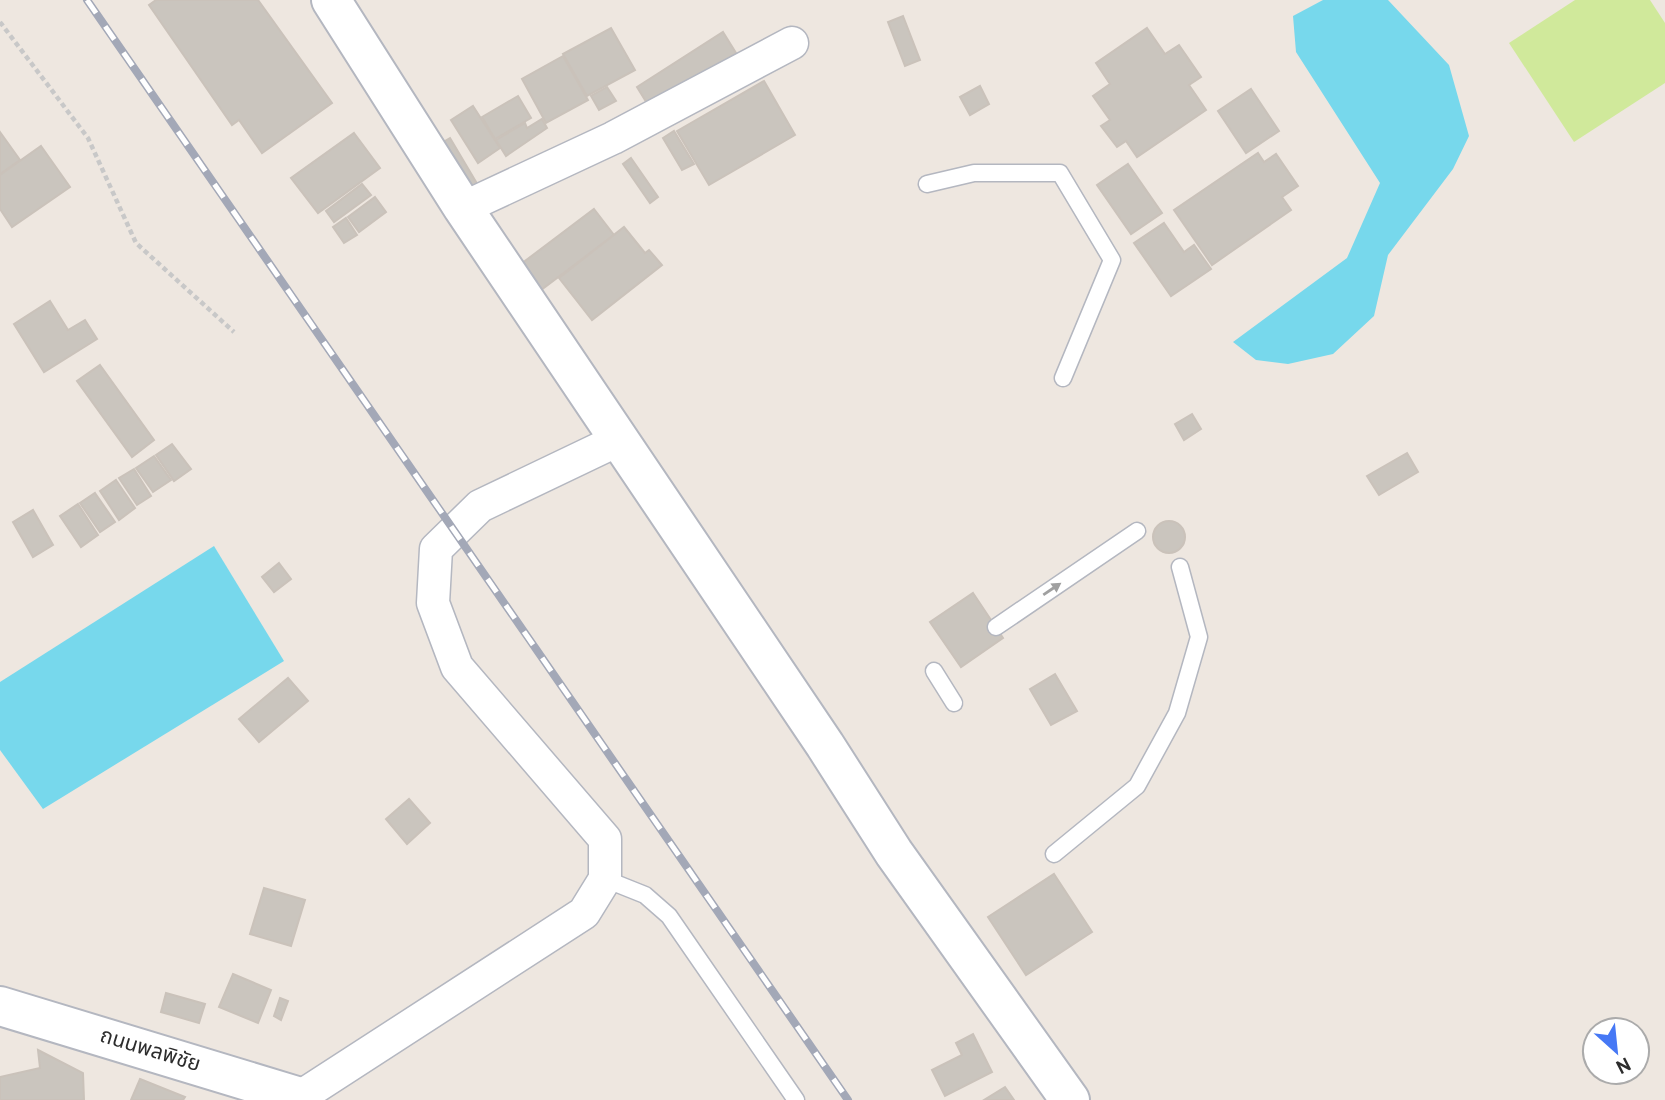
<svg xmlns="http://www.w3.org/2000/svg" width="1665" height="1100" viewBox="0 0 1665 1100" font-family="Overpass,'Noto Sans Thai',sans-serif">
<style>
.pitch{fill:#d0e99b}
.water{fill:#77d8ec}
.building{fill:#cac5be;stroke:#cac2ba;stroke-width:2}
.lines{fill:none;stroke-linecap:round;stroke-linejoin:round}
.lane-casing{stroke:#b4b7c0;stroke-width:19}
.street-casing{stroke:#b4b7c0;stroke-width:35}
.secondary-casing{stroke:#b4b7c0;stroke-width:42}
.path{stroke:#c8c8c8;stroke-width:4.5;stroke-dasharray:5 3.5;stroke-linecap:butt}
.lane{stroke:#fff;stroke-width:16}
.street{stroke:#fff;stroke-width:32}
.secondary{stroke:#fff;stroke-width:38}
.rail-casing{stroke:#a3a8b7;stroke-width:8}
.rail{stroke:#fff;stroke-width:5;stroke-dasharray:16;stroke-linecap:butt}
.oneway{fill:#a0a0a0}
.labels{text-anchor:middle;dominant-baseline:central;stroke-width:6;stroke-linejoin:round;paint-order:stroke}
.street-label{font-size:21px;fill:#2d2d2d;stroke:#fff}
</style>
<rect width="100%" height="100%" fill="#eee7e0"/>
<polygon class="pitch" points="1575,0 1650,0 1665,23 1665,83 1574,142 1509,43"/>
<g class="water">
<polygon points="1323,0 1388,0 1449,65 1469,136 1453,169 1388,255 1374,316 1333,354 1288,364 1256,360 1233,342 1347,258 1380,183 1296,52 1293,16"/>
<polygon points="214,546 284,661 43,809 0,750 0,682"/>
</g>
<g class="building">
<polygon points="156,0 258,0 332,103 262,153 239,120 232,125 149,5"/>
<polygon points="903,16 920,60 905,66 888,22"/>
<polygon points="611,28 635,70 587,96 563,54"/>
<polygon points="1147,28 1165,54 1179,45 1201,77 1189,85 1206,110 1137,157 1126,141 1117,147 1101,126 1110,120 1093,96 1110,84 1096,63"/>
<polygon points="723,32 736,53 650,108 637,87"/>
<polygon points="563,56 588,100 546,123 522,79"/>
<polygon points="764,81 795,135 709,185 677,131"/>
<polygon points="980,86 989,104 970,115 960,97"/>
<polygon points="607,87 616,101 599,110 591,96"/>
<polygon points="1251,89 1279,131 1246,153 1218,111"/>
<polygon points="518,96 531,118 495,139 482,117"/>
<polygon points="473,106 500,148 478,163 451,120"/>
<polygon points="542,119 547,128 506,156 496,140 525,123 527,128"/>
<polygon points="674,131 694,164 682,170 663,138"/>
<polygon points="0,132 20,160 0,174"/>
<polygon points="354,133 380,168 318,213 291,178"/>
<polygon points="450,138 479,187 467,194 438,145"/>
<polygon points="41,146 70,187 12,227 0,209 0,175"/>
<polygon points="1258,153 1264,162 1276,154 1298,186 1282,197 1291,210 1212,265 1174,210"/>
<polygon points="631,158 658,197 650,203 623,164"/>
<polygon points="1128,164 1162,213 1131,234 1097,185"/>
<polygon points="362,184 371,195 334,222 326,211"/>
<polygon points="375,197 386,212 359,232 348,217"/>
<polygon points="594,209 614,235 541,290 521,264"/>
<polygon points="346,218 357,235 344,243 333,227"/>
<polygon points="1164,223 1184,252 1194,245 1211,269 1171,296 1134,243"/>
<polygon points="624,227 645,253 649,250 662,265 592,320 559,278"/>
<polygon points="50,301 68,330 85,320 97,339 44,372 14,324"/>
<polygon points="100,365 154,440 132,457 77,381"/>
<polygon points="1192,414 1201,429 1184,440 1175,424"/>
<polygon points="172,444 191,469 174,481 156,455"/>
<polygon points="1407,453 1418,472 1379,495 1367,476"/>
<polygon points="154,456 171,480 153,492 136,468"/>
<polygon points="134,469 151,496 137,505 119,478"/>
<polygon points="116,480 135,508 119,520 100,491"/>
<polygon points="95,493 115,522 100,532 80,503"/>
<polygon points="78,504 98,535 81,547 60,516"/>
<polygon points="33,510 53,545 33,557 13,522"/>
<circle cx="1169" cy="537" r="16"/>
<polygon points="279,563 291,579 274,592 262,577"/>
<polygon points="973,593 1003,638 961,667 930,622"/>
<polygon points="1055,674 1077,711 1051,725 1030,689"/>
<polygon points="288,678 308,701 259,742 239,719"/>
<polygon points="409,799 430,823 407,844 386,819"/>
<polygon points="1054,874 1092,932 1026,975 988,917"/>
<polygon points="264,888 305,900 291,946 250,934"/>
<polygon points="233,974 271,990 258,1023 219,1007"/>
<polygon points="166,993 205,1004 199,1023 161,1012"/>
<polygon points="280,998 288,1001 281,1020 274,1016"/>
<polygon points="973,1034 992,1072 945,1096 932,1070 962,1055 956,1043"/>
<polygon points="38,1050 83,1073 84,1100 0,1100 0,1077 40,1068"/>
<polygon points="140,1079 185,1097 183,1100 131,1100"/>
<polygon points="1005,1087 1014,1100 984,1100"/>
</g>
<g class="lines">
<defs>
<g id="lane">
<polyline points="927,184 974,173 1060,173 1112,260 1063,378"/>
<polyline points="996,627 1137,531"/>
<polyline points="934,671 954,703"/>
<polyline points="1054,854 1137,786 1177,713 1199,637 1180,567"/>
<polyline points="605,879 645,895 669,916 796,1100"/>
</g>
<g id="street">
<polyline points="463,208 613,138 792,43"/>
<polyline points="300,1097 584,913 605,879 605,839 457,667 433,603 436,549 480,506 618,440"/>
</g>
<g id="secondary">
<polyline points="331,0 463,208 825,745 894,853 1070,1100"/>
<polyline points="0,1006 300,1097"/>
</g>
</defs>
<use href="#lane" class="lane-casing"/>
<use href="#street" class="street-casing"/>
<use href="#secondary" class="secondary-casing"/>
<polyline class="path" points="0,22 88,138 136,243 234,332"/>
<use href="#lane" class="lane"/>
<use href="#street" class="street"/>
<use href="#secondary" class="secondary"/>
<defs>
<polyline id="rail" points="87,0 848,1100"/>
</defs>
<use href="#rail" class="rail-casing"/>
<use href="#rail" class="rail"/>
</g>
<defs><path id="oneway-solid" d="M-6-.8H1V-3.2L6.5 0L1 3.2V.8H-6Z" transform="scale(1.75)"/></defs>
<use class="oneway" href="#oneway-solid" transform="translate(1052 589) rotate(-34)"/>
<g class="labels">
<g class="street-label">
<text transform="translate(150 1051) rotate(17)">ถนนพลพิชัย</text>
</g>
</g>
<g transform="translate(1616 1051) rotate(153)"><circle r="33" fill="#ffffff" stroke="#ababab" stroke-width="2"/>
<path d="M0-5L12 26L0 18L-12 26Z" fill="#4678f5"/>
<text y="-10" font-size="19" font-weight="bold" text-anchor="middle" fill="#2d2d2d">N</text>
</g>
</svg>
